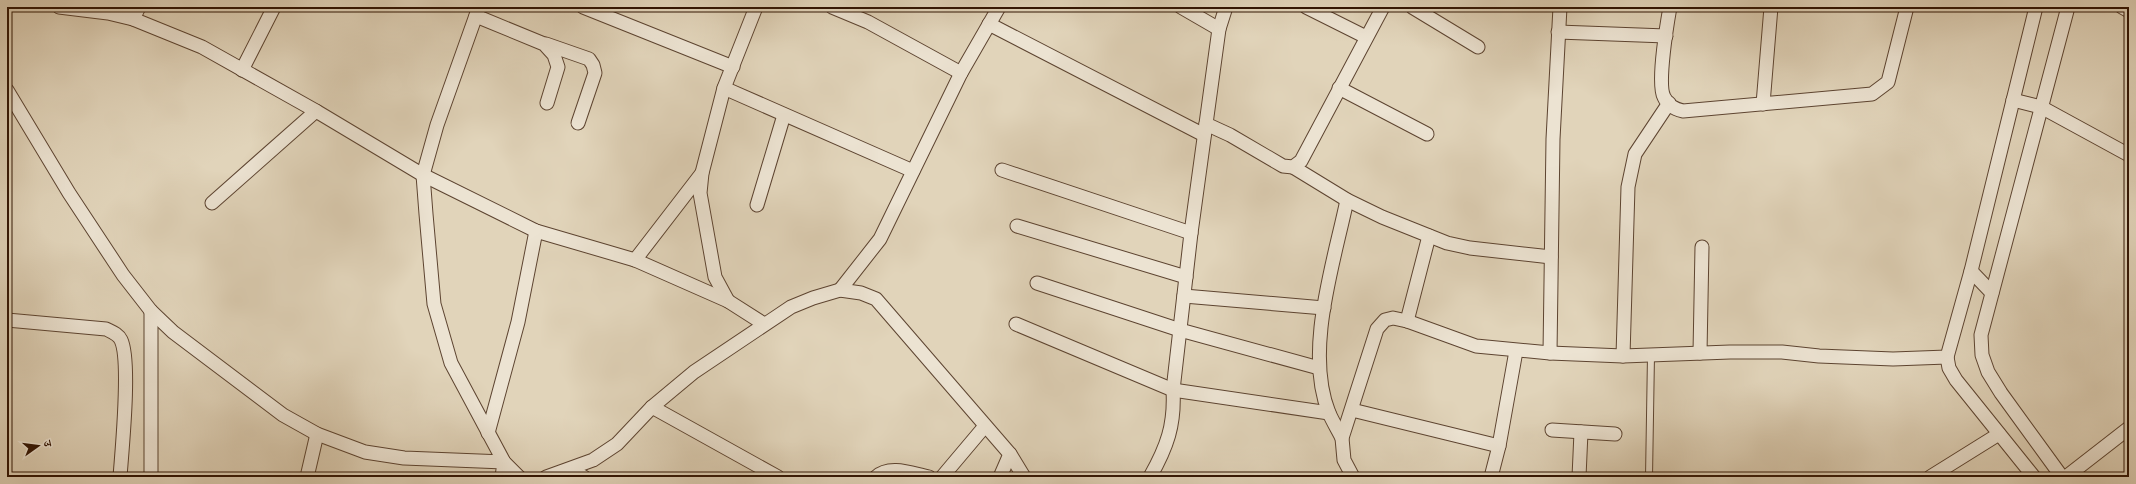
<svg xmlns="http://www.w3.org/2000/svg" width="2136" height="484" viewBox="0 0 2136 484" font-family="'IM FELL Double Pica','Noto Serif Devanagari',serif">
<style>
.lines{fill:none;stroke-linecap:round;stroke-linejoin:round}
.lane-casing{stroke:#5d4431;stroke-width:8}
.street-casing{stroke:#5d4431;stroke-width:15}
.lane{stroke:#ece3d2;stroke-width:6}
.street{stroke:#ece3d2;stroke-width:13}
</style>
<rect width="100%" height="100%" fill="#e1d4ba"/>
<filter id="stains"><feTurbulence type="fractalNoise" baseFrequency=".005" numOctaves="4"/><feColorMatrix values="0 0 0 0 .2 0 0 0 0 .09 0 0 0 0 .02 0 0 0 .5 -.17"/></filter>
<radialGradient id="worn" r=".72"><stop offset=".6" stop-color="#630" stop-opacity="0"/><stop offset="1" stop-color="#630" stop-opacity=".3"/></radialGradient>
<g class="lines">
<defs>
<polyline id="lane" points="1649,477 1651,355"/>
<g id="street">
<polyline points="59,7 108,13 133,19 202,47 316,111 423,175 536,231 635,260 728,301 764,324"/>
<polyline points="479,7 437,125 423,175 426,214 434,304 451,363 504,462 519,477"/>
<polyline points="583,7 733,67"/>
<polyline points="832,7 868,22 961,73"/>
<polyline points="1181,7 1219,29"/>
<polyline points="1306,7 1366,37"/>
<polyline points="1412,7 1478,47"/>
<path d="M1670,7C1667,24 1657,84 1664,97C1668,106 1675,109 1683,111L1872,94L1888,82L1907,7"/>
<polyline points="2122,7 2129,11"/>
<polyline points="476,16 544,44 554,55 558,67 547,103"/>
<polyline points="133,19 139,7"/>
<polyline points="989,24 1204,135"/>
<polyline points="1558,32 1666,36"/>
<polyline points="546,44 589,59 593,65 595,73 578,123"/>
<polyline points="242,70 274,7"/>
<polyline points="724,88 913,171"/>
<polyline points="1339,88 1427,134"/>
<polyline points="7,90 69,193 123,275 151,311 173,332 283,415 317,434 365,452 404,458 504,462 502,477"/>
<polyline points="2013,100 2041,107 2129,155"/>
<polyline points="1763,104 1771,7"/>
<polyline points="1206,124 1230,135 1283,166 1293,167 1301,161 1383,7"/>
<polyline points="1293,167 1347,200 1382,217 1447,243 1470,248 1551,257"/>
<polyline points="1002,170 1191,233"/>
<polyline points="212,203 316,111"/>
<polyline points="757,205 784,115"/>
<polyline points="1017,226 1186,277"/>
<polyline points="635,260 702,173"/>
<polyline points="1971,271 1992,293"/>
<polyline points="1037,283 1180,330 1319,368"/>
<polyline points="840,290 880,239 961,73 999,7"/>
<polyline points="1184,296 1324,308"/>
<polyline points="728,301 715,277 700,193 702,173 724,88 756,7"/>
<path d="M7,320L106,329C112,332 118,334 121,340C131,361 122,449 120,477"/>
<polyline points="1407,321 1429,236"/>
<polyline points="1016,324 1173,390 1329,413"/>
<polyline points="1550,353 1553,139 1560,7"/>
<polyline points="1700,353 1702,247"/>
<polyline points="1623,356 1628,187 1635,154 1669,103"/>
<polyline points="1947,357 1949,368 1956,380 2034,477"/>
<polyline points="652,407 778,477"/>
<polyline points="1352,410 1499,446"/>
<polyline points="1552,430 1615,434"/>
<polyline points="488,433 518,322 536,231"/>
<path d="M1342,438C1338,430 1333,422 1329,413C1304,351 1334,263 1347,200"/>
<polyline points="571,470 584,477"/>
<polyline points="151,477 151,311"/>
<polyline points="307,477 317,434"/>
<polyline points="546,477 593,460 617,444 652,407 694,372 791,307 813,298 840,290 861,293 876,299 1010,454 1024,477"/>
<path d="M876,477C890,464 913,474 929,477"/>
<polyline points="942,477 985,426"/>
<polyline points="1000,477 1010,454"/>
<path d="M1150,477C1167,447 1175,425 1173,390L1191,233L1219,29L1226,7"/>
<polyline points="1353,477 1344,460 1342,438 1377,329 1385,320 1393,318 1407,321 1476,346 1550,353 1623,356 1730,352 1782,352 1819,356 1893,359 1947,357 1971,271 2036,7"/>
<polyline points="1491,477 1499,446 1516,351"/>
<polyline points="1579,477 1581,432"/>
<polyline points="1930,477 1999,434"/>
<polyline points="2062,477 2001,393 1988,372 1982,355 1981,335 2068,7"/>
<polyline points="2066,477 2129,428"/>
</g>
</defs>
<use href="#lane" class="lane-casing"/>
<use href="#street" class="street-casing"/>
<use href="#lane" class="lane"/>
<use href="#street" class="street"/>
</g>
<rect width="2136" height="484" fill="none" stroke="#e1d4ba" stroke-width="24"/>
<rect x="8" y="8" width="2120" height="468" fill="none" stroke="#311403" stroke-width="2"/>
<rect x="12" y="12" width="2112" height="460" fill="none" stroke="#311403"/>
<g transform="translate(38 446) rotate(76)" stroke="#ece3d2" stroke-width="3" paint-order="stroke">
<path d="M0-3L7 15L0 10L-7 15Z" fill="#311403"/>
<text y="-6" font-size="11" font-weight="bold" text-anchor="middle" fill="#311403">उ</text>
</g>
<rect width="100%" height="100%" filter="url(#stains)"/>
<rect width="100%" height="100%" fill="url(#worn)"/>
</svg>
